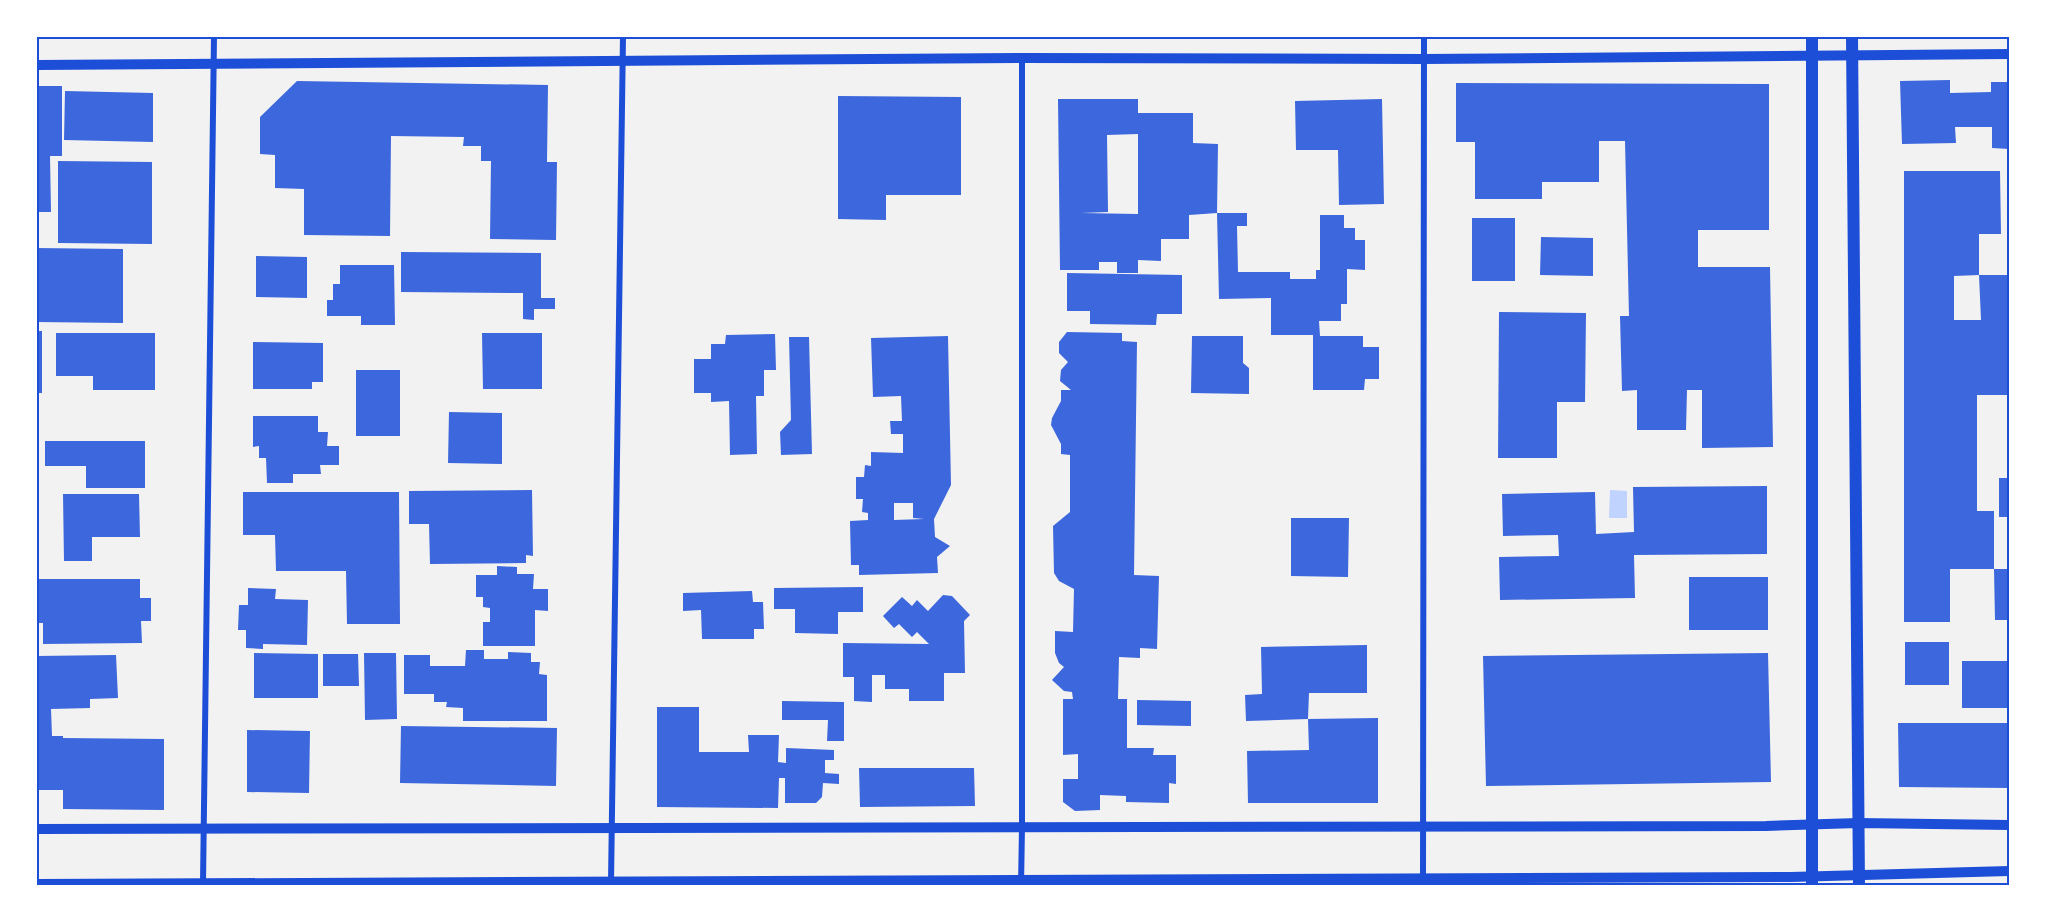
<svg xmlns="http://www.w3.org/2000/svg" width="2045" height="922" viewBox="0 0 2045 922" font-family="Georgia,serif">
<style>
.water{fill:#bfd3fe}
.building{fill:#3d67dc;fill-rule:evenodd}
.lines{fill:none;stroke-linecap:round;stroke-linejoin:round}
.minor{stroke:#1d4ed8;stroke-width:6}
.tertiary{stroke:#1d4ed8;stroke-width:10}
.secondary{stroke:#1d4ed8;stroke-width:12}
.neatline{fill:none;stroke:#1d4ed8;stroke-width:2}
</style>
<rect width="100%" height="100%" fill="#f2f2f2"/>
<polygon class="water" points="1610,490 1627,491 1627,518 1609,518"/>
<g class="building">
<polygon points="1950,80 1950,93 1991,92 1991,82 2009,82 2009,149 1992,148 1992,127 1955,127 1956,143 1902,144 1900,81"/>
<polygon points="297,81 548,85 547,162 557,162 556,240 490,239 491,161 481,161 481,146 463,146 464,137 391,136 390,236 304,235 304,189 275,188 275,155 260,154 260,117"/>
<polygon points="1456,83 1769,84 1769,230 1698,230 1698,267 1770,267 1773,447 1702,448 1702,390 1687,390 1686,430 1637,430 1637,390 1622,391 1620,316 1629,316 1625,141 1599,141 1599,182 1542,182 1542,199 1475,199 1475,142 1456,142"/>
<polygon points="36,86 62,86 62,156 50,156 51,212 36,212"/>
<polygon points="65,91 153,93 153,142 64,140"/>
<polygon points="838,96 961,97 961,195 886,195 886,220 838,219"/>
<path d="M1058,99H1138V113H1193V143L1218,144L1217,213L1189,215V239H1161V261L1138,260V273H1117V262H1099V270H1060ZM1138,134V214L1081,213L1108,212L1107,135Z"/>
<polygon points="1382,99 1384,204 1339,205 1338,150 1296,150 1295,101"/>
<polygon points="58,161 152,162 152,244 58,243"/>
<polygon points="1904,171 2000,171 2001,234 1979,234 1979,275 1954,276 1954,320 1981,320 1979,275 2009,275 2009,395 1977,395 1977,511 1994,511 1994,569 1950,569 1950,622 1904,622"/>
<polygon points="1217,213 1247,213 1247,226 1237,226 1238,272 1290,272 1290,279 1316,279 1316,270 1320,270 1320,215 1344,215 1344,228 1355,228 1355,240 1365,240 1365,270 1347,269 1347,304 1341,304 1341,321 1319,321 1320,336 1363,336 1363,347 1379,347 1379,379 1365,379 1364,390 1313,390 1313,335 1271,335 1271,298 1219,299"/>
<rect x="1472" y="218" width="43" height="63"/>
<polygon points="1541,237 1593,238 1593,276 1540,275"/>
<polygon points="36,248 123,249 123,323 36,322"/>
<polygon points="401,252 541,253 541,298 555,298 555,309 534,309 534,320 523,319 523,293 401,292"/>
<polygon points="256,256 307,257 307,298 256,297"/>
<polygon points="340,265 394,265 395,325 361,325 361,316 327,316 327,300 333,300 333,284 340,284"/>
<polygon points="1067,273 1182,275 1182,314 1157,314 1156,325 1090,324 1090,311 1067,311"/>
<polygon points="1499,312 1586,313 1585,402 1557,402 1557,458 1498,458"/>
<rect x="36" y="331" width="6" height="62"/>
<polygon points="1067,332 1122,333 1122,341 1137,342 1134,575 1159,576 1157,649 1140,648 1140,658 1119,657 1118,699 1127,699 1127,748 1154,748 1153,755 1176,755 1176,784 1169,783 1169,803 1126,802 1126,796 1100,795 1100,810 1075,811 1063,802 1063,779 1078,779 1078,754 1063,755 1063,699 1073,699 1072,692 1064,691 1052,680 1064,667 1059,663 1055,653 1055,631 1073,632 1074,589 1059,581 1054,573 1053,526 1070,512 1070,455 1061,454 1061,444 1051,425 1052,418 1061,401 1061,390 1071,390 1060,381 1061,370 1068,362 1059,353 1059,342"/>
<polygon points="56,333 155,333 155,390 93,390 93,376 56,376"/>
<polygon points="482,333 542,333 542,389 483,389"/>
<polygon points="775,334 776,370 764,370 764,396 756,396 757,454 730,455 729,401 711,402 711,393 694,393 694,359 711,359 711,344 725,344 726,335"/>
<path d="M948,336L951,485L934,519L935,537L950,546L937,557L938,573L859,575V565H851L850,521L868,520V513L862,512L863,499H856V477H864L865,465L871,466V452L903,453V434H891L890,421H902L901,396L873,397L871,338ZM894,503H913V518L924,519L894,520Z"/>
<polygon points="1192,336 1243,336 1243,363 1249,368 1249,394 1191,393"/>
<polygon points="789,337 809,337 812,454 781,455 780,432 791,420"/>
<polygon points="253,342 323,343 323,382 312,382 312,389 253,389"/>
<rect x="356" y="370" width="44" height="66"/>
<polygon points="449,412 502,413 502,464 448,463"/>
<polygon points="253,416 318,416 318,432 328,432 327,446 339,446 339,465 320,465 321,474 293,474 293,483 267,483 266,458 259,458 259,446 253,447"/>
<polygon points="45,441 145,441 145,488 86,488 86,466 45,466"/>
<rect x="1999" y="478" width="10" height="39"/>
<polygon points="1767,486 1767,554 1634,555 1635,598 1500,600 1499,557 1559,556 1558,535 1503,536 1502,494 1595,492 1596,534 1634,532 1633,487"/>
<polygon points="532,490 533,556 526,555 526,563 430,564 429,524 409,524 409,491"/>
<polygon points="243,492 399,492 400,624 347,624 346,571 276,571 275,535 243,535"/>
<polygon points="63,494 139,494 140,537 92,537 92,561 64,561"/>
<polygon points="1291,518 1349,518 1348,577 1291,576"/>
<polygon points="497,566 517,567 517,574 534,574 533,589 548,589 548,611 535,610 535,646 483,646 483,622 490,622 490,608 483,607 483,597 476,597 476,575 497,575"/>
<polygon points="1994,569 2009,569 2009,620 1995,620"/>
<rect x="1689" y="577" width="79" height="53"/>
<polygon points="36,579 140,579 140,598 151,598 151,621 141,621 142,643 43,644 43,623 36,623"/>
<polygon points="863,587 863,612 838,612 838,634 795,633 795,609 774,609 774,588"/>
<polygon points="248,588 276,589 275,599 308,600 307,645 263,644 263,649 246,648 246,630 238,630 239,605 248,605"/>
<polygon points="752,591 753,602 763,602 764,629 754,629 754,639 702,639 701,610 683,611 683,593"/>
<polygon points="943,595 952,596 970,615 964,621 965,673 944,673 944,701 909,701 909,689 885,689 885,675 872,675 872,702 854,701 854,677 843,677 843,643 929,644 917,632 912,637 899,624 894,628 883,616 902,597 912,606 917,600 928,611"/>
<rect x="1905" y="642" width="44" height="43"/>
<polygon points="1367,645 1367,693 1309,693 1308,719 1246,721 1245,695 1262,694 1261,647"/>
<polygon points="466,650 484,650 484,659 508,659 508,652 531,653 531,662 540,662 539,674 547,675 547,721 463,721 463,708 446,707 447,702 434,702 434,694 404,694 404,655 430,655 430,666 465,666"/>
<polygon points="254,653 318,654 318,698 254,698"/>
<polygon points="364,653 396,653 397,719 365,720"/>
<polygon points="1768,653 1771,782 1486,786 1483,656"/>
<polygon points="323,654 358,654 359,686 323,686"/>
<polygon points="116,655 118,698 90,699 90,708 51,709 52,736 63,736 63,738 164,739 164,810 63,809 63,790 36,790 36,656"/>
<rect x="1962" y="661" width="47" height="47"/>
<polygon points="1137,700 1191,701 1191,726 1137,725"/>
<polygon points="782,701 844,702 844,741 827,741 828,720 782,720"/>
<polygon points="657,707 699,707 699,752 749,752 748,735 779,735 778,762 786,763 786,748 834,750 834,760 825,760 825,773 839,774 839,784 823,783 822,797 816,803 785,803 785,778 779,778 778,808 657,807"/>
<polygon points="1378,718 1378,803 1248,803 1247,751 1309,750 1308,719"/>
<polygon points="1898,723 2009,723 2009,788 1899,787"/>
<polygon points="401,726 557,728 556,786 400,783"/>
<polygon points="247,730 310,731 309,793 247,792"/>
<polygon points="859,768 974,768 975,806 860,807"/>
</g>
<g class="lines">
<g class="minor">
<polyline points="611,882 623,36"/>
<polyline points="203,884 214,36"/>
<polyline points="1021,886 1022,827 1022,58"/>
<polyline points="1423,886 1424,36"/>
</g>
<g class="tertiary">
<polyline points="36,65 1022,58 1424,59 2009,54"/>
<polyline points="36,829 1766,826 1858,823 2009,825"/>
<polyline points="36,884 1791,877 2009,871"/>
</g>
<g class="secondary">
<polyline points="1812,36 1812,886"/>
<polyline points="1852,36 1859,886"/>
</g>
</g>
<rect width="2045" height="922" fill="none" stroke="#ffffff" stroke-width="75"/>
<rect x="38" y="38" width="1970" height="846" class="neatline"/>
</svg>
